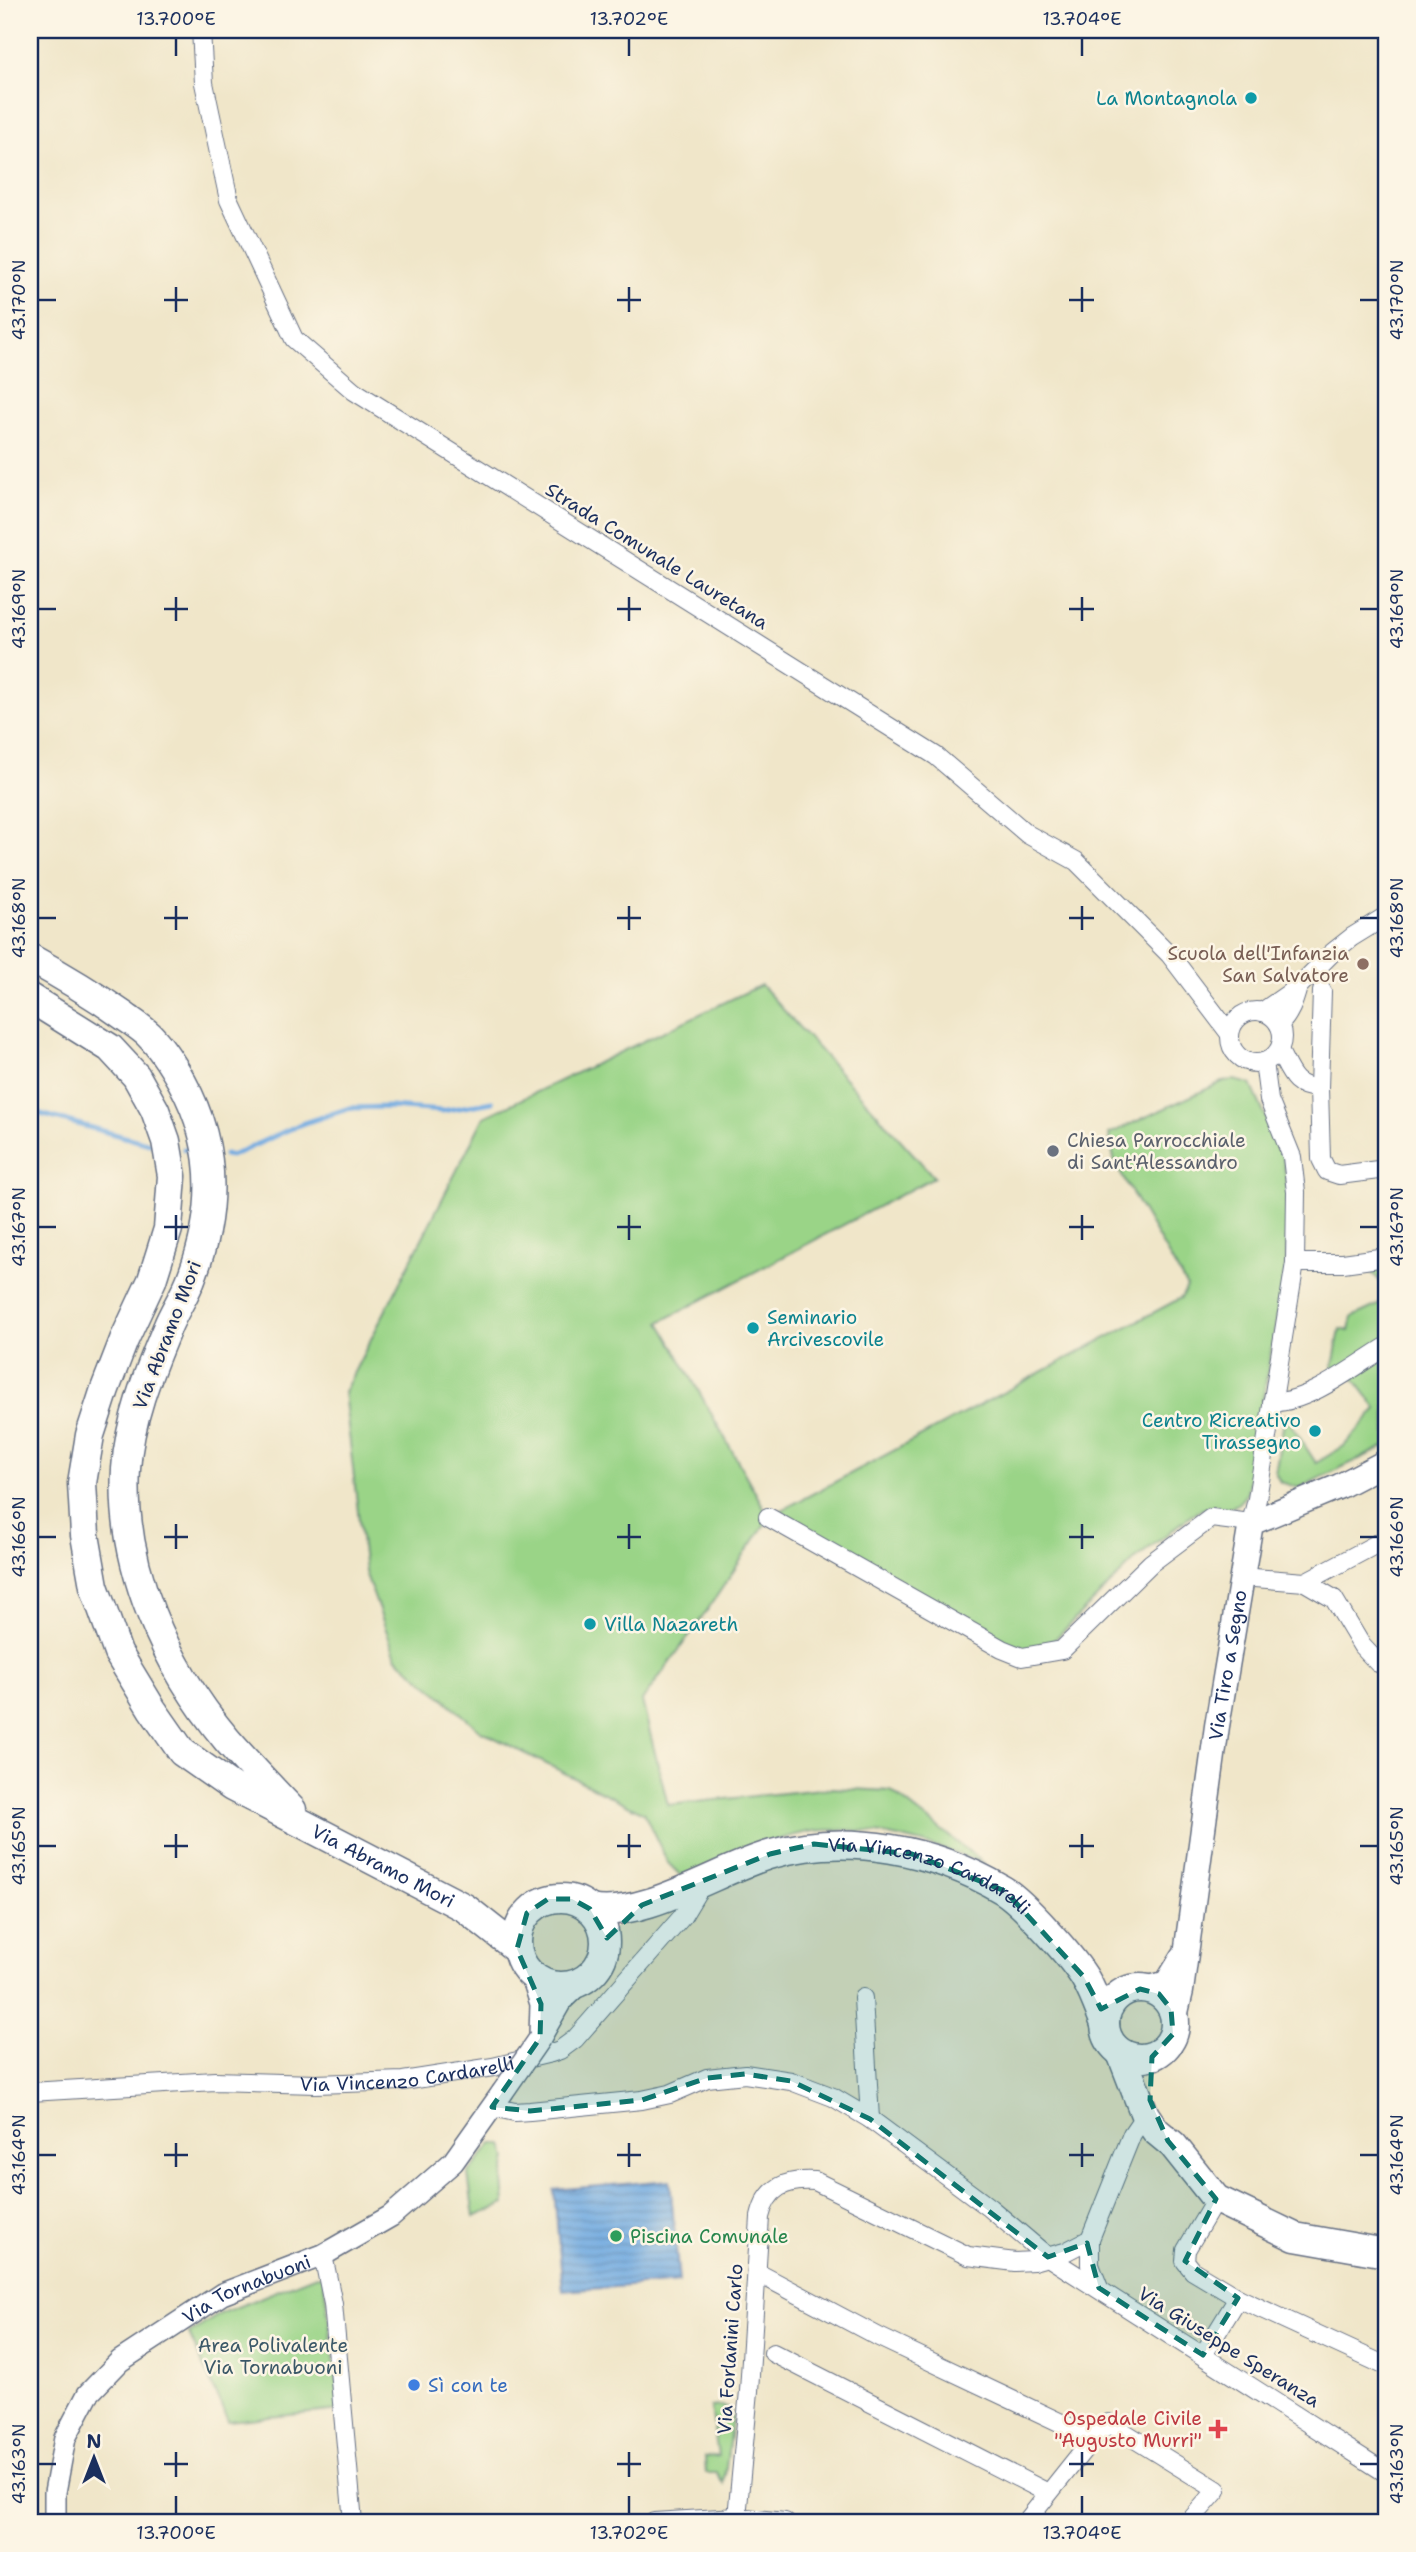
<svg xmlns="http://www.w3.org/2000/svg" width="1416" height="2552" viewBox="0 0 1416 2552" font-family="'Shantell Sans',sans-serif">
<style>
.green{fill:#9ad487;stroke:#5a8272;stroke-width:2}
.water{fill:url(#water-rules);stroke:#466da0;stroke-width:2}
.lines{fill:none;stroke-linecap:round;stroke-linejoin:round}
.stream{stroke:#72abe1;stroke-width:5}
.minor-casing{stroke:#666f83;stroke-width:20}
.tertiary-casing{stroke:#666f83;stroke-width:24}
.secondary-casing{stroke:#666f83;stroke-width:27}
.primary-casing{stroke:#666f83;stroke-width:31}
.minor{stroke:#fff;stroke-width:18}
.tertiary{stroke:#fff;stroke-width:21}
.secondary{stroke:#fff;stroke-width:24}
.primary{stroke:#fff;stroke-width:28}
.tertiary-bridge-casing{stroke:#666f83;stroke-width:24;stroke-linecap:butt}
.tertiary-bridge{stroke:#fff;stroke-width:21}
.marked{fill:#0f766e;fill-opacity:0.2;stroke:#0f766e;stroke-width:5;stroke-dasharray:14 9;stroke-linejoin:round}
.ticks{fill:none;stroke:#1b2f5e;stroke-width:2.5}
.culture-dot{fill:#0f9aa8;stroke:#fcf5e5;stroke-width:2.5}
.education-dot{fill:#8d6e63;stroke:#fcf5e5;stroke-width:2.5}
.worship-dot{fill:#6b7280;stroke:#fcf5e5;stroke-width:2.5}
.leisure-dot{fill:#2e9e5b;stroke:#fcf5e5;stroke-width:2.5}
.shop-dot{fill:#3f7fe0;stroke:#fcf5e5;stroke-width:2.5}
.health-dot{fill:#e0444e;stroke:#fcf5e5;stroke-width:2.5}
.labels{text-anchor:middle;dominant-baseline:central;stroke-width:5;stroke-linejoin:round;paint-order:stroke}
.culture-label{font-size:19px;fill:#0d838f;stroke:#fcf5e5;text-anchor:end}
.street-label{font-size:19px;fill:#1b2f5e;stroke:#fcf5e5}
.education-label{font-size:19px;fill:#785e54;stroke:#fcf5e5;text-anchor:end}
.worship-label{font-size:19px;fill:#5b616d;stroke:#fcf5e5;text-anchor:start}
.leisure-label{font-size:19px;fill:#27864d;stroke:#fcf5e5;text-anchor:start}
.park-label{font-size:19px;fill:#3b5868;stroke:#fcf5e5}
.shop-label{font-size:19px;fill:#366cbe;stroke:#fcf5e5;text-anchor:start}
.health-label{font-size:19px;fill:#be3a42;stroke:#fcf5e5;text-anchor:end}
.neatline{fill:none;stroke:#1b2f5e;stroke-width:2.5}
.ticks-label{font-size:18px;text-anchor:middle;fill:#1b2f5e}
</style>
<defs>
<pattern id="water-rules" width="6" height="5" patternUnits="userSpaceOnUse" patternTransform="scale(1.75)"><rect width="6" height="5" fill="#72abe1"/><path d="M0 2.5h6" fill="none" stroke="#5d8cba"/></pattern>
</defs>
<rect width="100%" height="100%" fill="#fcf5e5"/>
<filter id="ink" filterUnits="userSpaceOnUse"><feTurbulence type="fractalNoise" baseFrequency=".0143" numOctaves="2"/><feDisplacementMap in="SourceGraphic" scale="14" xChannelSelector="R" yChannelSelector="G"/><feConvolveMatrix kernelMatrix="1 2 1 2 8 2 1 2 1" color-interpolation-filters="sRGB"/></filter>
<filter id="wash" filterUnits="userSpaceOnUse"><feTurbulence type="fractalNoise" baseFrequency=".00686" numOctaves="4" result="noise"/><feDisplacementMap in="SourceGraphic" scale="28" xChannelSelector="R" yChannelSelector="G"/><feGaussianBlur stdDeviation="1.57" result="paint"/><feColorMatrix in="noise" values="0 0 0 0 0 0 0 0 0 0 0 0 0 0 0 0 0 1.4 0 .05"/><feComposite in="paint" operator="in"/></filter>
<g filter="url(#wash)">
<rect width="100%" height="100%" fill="#f0e6c9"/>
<g class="green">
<path d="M761,985L934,1177L660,1322L769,1517L1181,1298L1187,1287L1115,1164L1109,1134L1224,1081L1234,1080L1251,1084L1283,1156L1288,1193L1286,1263L1247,1493C1239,1504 1233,1510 1219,1508L1216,1505L1197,1511L1139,1556L1055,1639L1022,1657L769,1518L704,1615L642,1701L668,1805L831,1788L891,1791L985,1864C931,1843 852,1819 795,1835C757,1845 720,1864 684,1879L668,1863L644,1813L481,1731L396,1657L365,1572L344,1392L484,1117Z"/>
<polygon points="1386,1267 1386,1342 1332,1372 1340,1329 1349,1331 1352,1317 1380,1304 1384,1285 1369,1270"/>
<polygon points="1386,1354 1386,1446 1299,1488 1280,1482 1275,1473 1285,1415 1316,1463 1344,1446 1377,1409 1351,1375"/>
<polygon points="492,2144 503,2144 507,2158 503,2179 505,2204 474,2217 468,2174"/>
<polygon points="316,2275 323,2276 341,2410 228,2421 189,2334 220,2314"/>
<polygon points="722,2406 730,2410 732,2419 724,2484 717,2473 706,2473 705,2457 718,2456 711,2407"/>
</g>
<polygon class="water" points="670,2180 679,2282 563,2291 554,2190"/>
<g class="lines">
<g class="stream">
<polyline points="30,1111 150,1144"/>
<polyline points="184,1149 190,1150"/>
<polyline points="225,1155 231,1156 301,1124 350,1108 390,1107 442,1111 492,1102"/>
</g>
</g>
</g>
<g filter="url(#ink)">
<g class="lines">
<defs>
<g id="minor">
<polyline points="201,30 204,83 229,200 294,339 354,391 936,756 1027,834 1076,861 1170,955 1230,1034"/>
<circle cx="1256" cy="1037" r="26"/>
<polyline points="1262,1012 1298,987 1333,952 1352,937 1386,916"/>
<path d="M1279,1025C1290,1014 1294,1002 1298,987"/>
<path d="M1279,1051C1290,1071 1293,1088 1319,1088L1321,1159L1327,1171L1339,1175L1386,1169"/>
<polyline points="1319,1088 1322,991"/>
<polyline points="1295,1263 1343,1263 1386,1257"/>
<path d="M1272,1402C1307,1404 1356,1365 1386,1347"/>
<polyline points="768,1517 1002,1649 1022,1657 1062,1650 1151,1563 1211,1518 1251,1523 1257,1499 1295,1263 1296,1192 1292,1157 1269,1100 1264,1062"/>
<polyline points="1241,1577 1305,1582 1334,1599 1362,1646 1378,1663 1386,1663"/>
<polyline points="1305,1582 1386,1539"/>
<polyline points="863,1998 870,2119"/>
<path id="s1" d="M30,2092L215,2081L316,2084L403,2081L493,2067L551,2053L560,2050L575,2039L682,1917L703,1882"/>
<polyline points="492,2107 515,2112 530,2111 642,2100 670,2094 707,2078 745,2074 791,2081 833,2097 870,2119 990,2208 1048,2257 1386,2473"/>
<polyline points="1216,2199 1186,2250 1185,2261 1193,2271 1238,2298 1386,2366"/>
<polyline points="1090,2239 1090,2265 1099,2288"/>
<polyline points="323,2255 333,2304 353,2522"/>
<polyline points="758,2273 879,2337 1093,2438"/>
<polyline points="773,2353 1048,2493"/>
<polyline points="1203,2355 1238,2298"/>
<path d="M737,2517L749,2391L760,2217C767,2187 786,2179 815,2181L968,2256L1015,2262L1033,2261L1065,2252L1090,2239L1132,2134L1145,2115"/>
<polyline points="654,2522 737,2517 785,2522"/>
<polyline points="1026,2522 1093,2438 1109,2423 1217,2490 1189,2522"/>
</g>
<g id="tertiary">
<polyline points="532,1976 541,2004 540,2035"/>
<polyline points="540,2038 561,2001 581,1982"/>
<path id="s2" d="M55,2522V2492L65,2438L88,2394L120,2361L222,2294L323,2255L391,2216L453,2162L502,2093"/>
</g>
<g id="secondary">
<polyline points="1147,1989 1167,1983 1183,1957"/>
<path id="s3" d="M1174,2021L1181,1991L1217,1726L1251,1523L1340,1486L1386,1462"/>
</g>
<g id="primary">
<path d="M30,958C63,976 93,994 124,1016C132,1022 142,1028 149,1035C162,1048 173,1066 182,1082C216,1144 217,1210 192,1276C186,1294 174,1310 167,1328C148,1373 129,1421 126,1469C120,1567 166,1667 227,1740C248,1764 270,1787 292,1810"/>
<path id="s4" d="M30,998L110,1048L136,1076L155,1110L166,1141L172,1176L168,1229L152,1280L124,1340L105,1389L90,1435L82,1483L85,1535L94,1586L118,1653L152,1709L182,1752L232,1787L465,1908L517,1949"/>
<circle cx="561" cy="1942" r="44"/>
<path id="s5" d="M590,1909C644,1920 720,1868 772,1854C847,1832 936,1850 1003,1890C1023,1902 1074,1959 1086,1980C1094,1994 1099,2009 1105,2024"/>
<circle cx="1140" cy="2023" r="35"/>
<polyline points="1121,2053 1145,2115 1156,2131 1173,2145 1216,2199 1295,2237 1386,2253"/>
</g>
</defs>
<use href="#minor" class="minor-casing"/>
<use href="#tertiary" class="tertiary-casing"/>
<use href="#secondary" class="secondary-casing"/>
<use href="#primary" class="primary-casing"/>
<use href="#minor" class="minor"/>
<use href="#tertiary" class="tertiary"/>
<use href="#secondary" class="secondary"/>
<use href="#primary" class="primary"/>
<defs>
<polyline id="tertiary-bridge" points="502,2093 540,2038"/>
</defs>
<use href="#tertiary-bridge" class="tertiary-bridge-casing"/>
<use href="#tertiary-bridge" class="tertiary-bridge"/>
</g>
</g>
<path class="marked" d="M814,1844L912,1854L1005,1891L1084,1977L1101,2009L1140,1989L1159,1994L1171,2009L1173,2034L1152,2057L1150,2100L1168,2141L1216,2199L1185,2261L1238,2298L1203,2355L1099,2288L1087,2243L1048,2257L870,2119L791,2081L745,2074L707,2078L642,2100L530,2111L492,2107L540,2038L541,2004L517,1949L527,1913L548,1899H572L590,1909L607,1938L642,1905L770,1854Z"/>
<path class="ticks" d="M176,38V56M629,38V56M1082,38V56M176,287V312M629,287V312M1082,287V312M38,300H56M164,300H188M617,300H641M1069,300H1094M1360,300H1378M176,597V621M629,597V621M1082,597V621M38,609H56M164,609H188M617,609H641M1069,609H1094M1360,609H1378M176,906V930M629,906V930M1082,906V930M38,918H56M164,918H188M617,918H641M1069,918H1094M1360,918H1378M176,1215V1240M629,1215V1240M1082,1215V1240M38,1227H56M164,1227H188M617,1227H641M1069,1227H1094M1360,1227H1378M176,1524V1549M629,1524V1549M1082,1524V1549M38,1537H56M164,1537H188M617,1537H641M1069,1537H1094M1360,1537H1378M176,1834V1858M629,1834V1858M1082,1834V1858M38,1846H56M164,1846H188M617,1846H641M1069,1846H1094M1360,1846H1378M176,2143V2167M629,2143V2167M1082,2143V2167M38,2155H56M164,2155H188M617,2155H641M1069,2155H1094M1360,2155H1378M176,2452V2477M629,2452V2477M1082,2452V2477M38,2464H56M164,2464H188M617,2464H641M1069,2464H1094M1360,2464H1378M176,2496V2514M629,2496V2514M1082,2496V2514"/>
<g class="culture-dot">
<circle cx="1251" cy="98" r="7"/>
<circle cx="753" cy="1328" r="7"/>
<circle cx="1315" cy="1431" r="7"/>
<circle cx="590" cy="1624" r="7"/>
</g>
<circle class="education-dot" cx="1363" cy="964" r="7"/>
<circle class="worship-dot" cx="1053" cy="1151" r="7"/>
<circle class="leisure-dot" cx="616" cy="2236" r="7"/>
<circle class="shop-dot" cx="414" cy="2385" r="7"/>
<path class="health-dot" d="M1214.5 2418.5h7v7h7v7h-7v7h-7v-7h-7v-7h7z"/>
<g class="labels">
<g class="culture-label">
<text x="1237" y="98">La Montagnola</text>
<text x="767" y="1317" text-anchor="start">Seminario<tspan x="767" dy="22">Arcivescovile</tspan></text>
<text x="1301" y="1420">Centro Ricreativo<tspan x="1301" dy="22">Tirassegno</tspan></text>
<text x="604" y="1624" text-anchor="start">Villa Nazareth</text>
</g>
<g class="street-label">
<text transform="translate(657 556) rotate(32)">Strada Comunale Lauretana</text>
<text transform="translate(167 1335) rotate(-69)">Via Abramo Mori</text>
<text stroke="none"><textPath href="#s3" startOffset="360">Via Tiro a Segno</textPath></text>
<text stroke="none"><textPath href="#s4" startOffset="1087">Via Abramo Mori</textPath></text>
<text stroke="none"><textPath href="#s5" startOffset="357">Via Vincenzo Cardarelli</textPath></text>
<text stroke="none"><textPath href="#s1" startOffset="378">Via Vincenzo Cardarelli</textPath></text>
<text stroke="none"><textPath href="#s2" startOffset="327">Via Tornabuoni</textPath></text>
<text transform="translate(1229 2347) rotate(32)">Via Giuseppe Speranza</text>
<text transform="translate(730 2349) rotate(-86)">Via Forlanini Carlo</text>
</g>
<g class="education-label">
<text x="1349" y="953">Scuola dell'Infanzia<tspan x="1349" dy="22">San Salvatore</tspan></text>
</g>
<g class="worship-label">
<text x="1067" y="1140">Chiesa Parrocchiale<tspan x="1067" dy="22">di Sant'Alessandro</tspan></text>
</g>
<g class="leisure-label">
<text x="630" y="2236">Piscina Comunale</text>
</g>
<g class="park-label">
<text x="273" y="2345">Area Polivalente<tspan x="273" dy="22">Via Tornabuoni</tspan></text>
</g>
<g class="shop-label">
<text x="428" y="2385">Sì con te</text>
</g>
<g class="health-label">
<text x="1202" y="2418">Ospedale Civile<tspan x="1202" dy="22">"Augusto Murri"</tspan></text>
</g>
</g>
<rect width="1416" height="2552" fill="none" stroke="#fcf5e5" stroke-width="77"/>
<g transform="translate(94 2458)" stroke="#fcf5e5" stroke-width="5" paint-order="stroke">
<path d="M0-5L12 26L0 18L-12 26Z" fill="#1b2f5e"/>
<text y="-10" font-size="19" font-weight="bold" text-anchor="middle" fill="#1b2f5e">N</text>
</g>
<rect x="38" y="38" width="1340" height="2476" class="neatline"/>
<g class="ticks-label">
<text x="176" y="25">13.700°E</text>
<text x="629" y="25">13.702°E</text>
<text x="1082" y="25">13.704°E</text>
<text transform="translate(19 300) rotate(-90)" y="6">43.170°N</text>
<text transform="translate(1397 300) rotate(-90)" y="6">43.170°N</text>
<text transform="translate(19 609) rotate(-90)" y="6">43.169°N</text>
<text transform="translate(1397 609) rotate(-90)" y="6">43.169°N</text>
<text transform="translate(19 918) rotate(-90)" y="6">43.168°N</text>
<text transform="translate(1397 918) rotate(-90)" y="6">43.168°N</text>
<text transform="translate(19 1227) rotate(-90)" y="6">43.167°N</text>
<text transform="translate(1397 1227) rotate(-90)" y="6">43.167°N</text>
<text transform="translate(19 1537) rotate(-90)" y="6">43.166°N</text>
<text transform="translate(1397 1537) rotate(-90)" y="6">43.166°N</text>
<text transform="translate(19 1846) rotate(-90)" y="6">43.165°N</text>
<text transform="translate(1397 1846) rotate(-90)" y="6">43.165°N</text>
<text transform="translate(19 2155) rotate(-90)" y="6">43.164°N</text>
<text transform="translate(1397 2155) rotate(-90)" y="6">43.164°N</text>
<text transform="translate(19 2464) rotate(-90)" y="6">43.163°N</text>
<text transform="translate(1397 2464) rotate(-90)" y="6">43.163°N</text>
<text x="176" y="2539">13.700°E</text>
<text x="629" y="2539">13.702°E</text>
<text x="1082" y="2539">13.704°E</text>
</g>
</svg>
